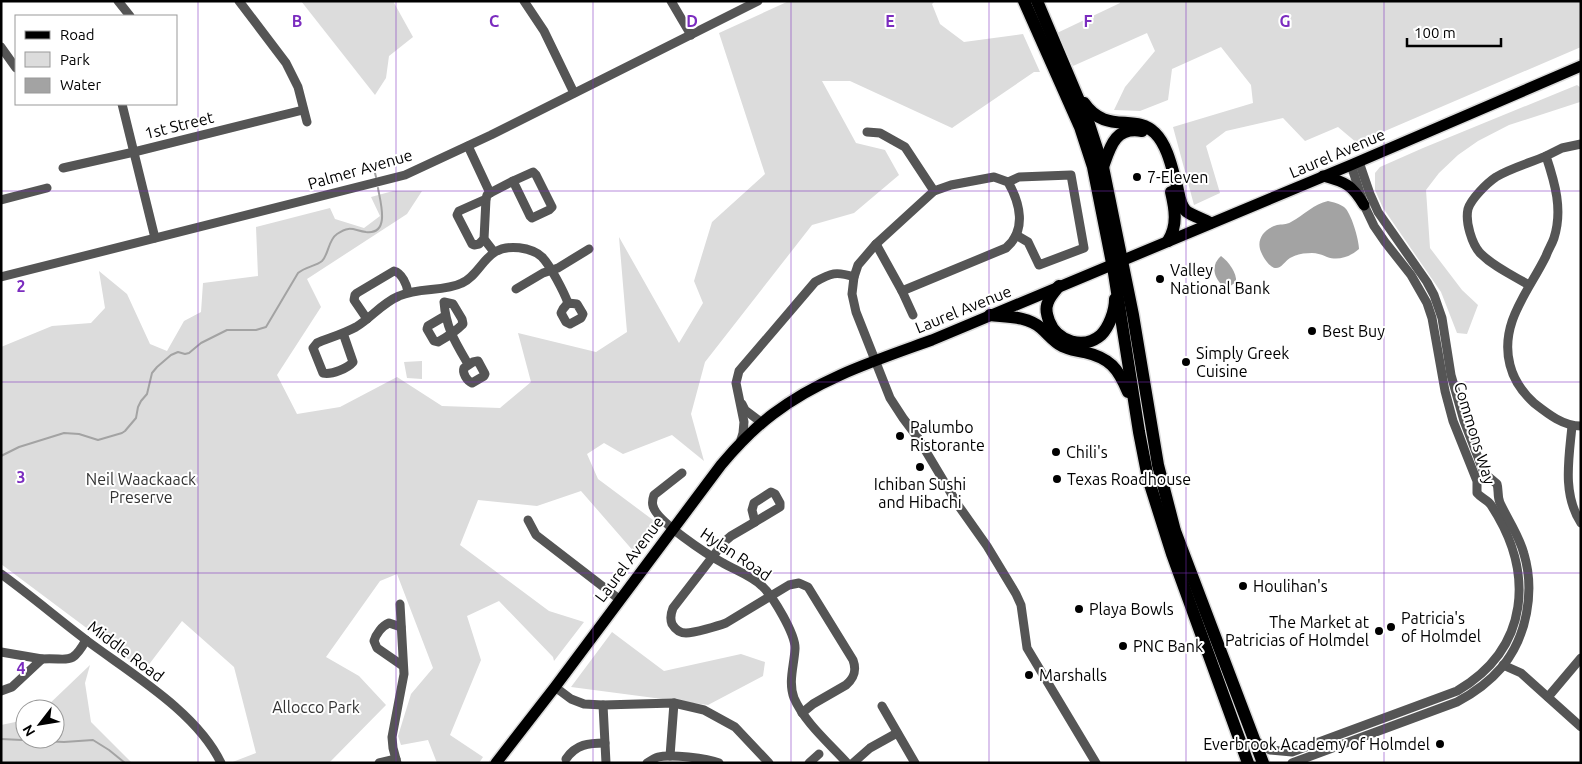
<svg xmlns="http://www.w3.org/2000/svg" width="1582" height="764" viewBox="0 0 1582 764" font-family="Ubuntu,sans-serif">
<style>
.green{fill:#dcdcdc}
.water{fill:#a3a3a3}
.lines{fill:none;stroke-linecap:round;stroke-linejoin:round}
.stream{stroke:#a3a3a3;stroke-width:2}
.major-casing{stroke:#dbdbdb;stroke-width:14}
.highway-casing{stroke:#dbdbdb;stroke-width:15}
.minor{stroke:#555;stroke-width:9}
.major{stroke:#000;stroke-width:11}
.highway{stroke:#000;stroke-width:12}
.grid{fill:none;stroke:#7b2cbf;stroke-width:1;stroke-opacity:0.55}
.poi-dot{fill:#000;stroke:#fff;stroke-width:2}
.labels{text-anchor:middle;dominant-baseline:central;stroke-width:4;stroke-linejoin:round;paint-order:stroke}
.street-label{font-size:16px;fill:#000;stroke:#fff}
.poi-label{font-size:16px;fill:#000;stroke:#fff;text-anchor:start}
.park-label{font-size:16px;fill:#333;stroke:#fff}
.grid-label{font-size:16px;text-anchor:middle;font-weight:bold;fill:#7b2cbf;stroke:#fff;stroke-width:4;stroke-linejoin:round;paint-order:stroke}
</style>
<rect width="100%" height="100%" fill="#fff"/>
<g class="green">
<polygon points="301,1 393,1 413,37 389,56 386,78 375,95"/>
<polygon points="789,1 935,1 932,4 940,24 964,42 1023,34 1040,72 1034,72 952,128 850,81 822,81 856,143 885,150 899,175 854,213 812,225 705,362 691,414 704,461 672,435 623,454 604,443 587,454 598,479 657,523 635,553 581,491 537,506 478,500 460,545 549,611 584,622 554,661 553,657 499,601 467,616 481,660 450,735 483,757 479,763 437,763 428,740 401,745 398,736 411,694 433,668 397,574 380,581 326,657 359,676 386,705 329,763 230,763 256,753 234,667 182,621 144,671 1,564 1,347 52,326 91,323 105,308 99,271 127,294 150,344 167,351 184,321 201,312 203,283 258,276 256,227 330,208 335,219 364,228 380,216 371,197 393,191 422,191 407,214 307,279 321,307 277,375 297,414 340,407 397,377 442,406 500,408 531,382 518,333 596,352 627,332 619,237 679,343 703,303 694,281 712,222 765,174 719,33"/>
<polygon points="1120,1 1581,1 1581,47 1357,143 1338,127 1305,141 1283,118 1226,131 1206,146 1220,193 1194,205 1173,127 1253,103 1251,85 1221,47 1172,69 1168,100 1140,111 1114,110 1125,87 1155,51 1147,33 1073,66 1057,33 1120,3"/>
<polygon points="1577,85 1581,88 1580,102 1509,125 1478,141 1458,155 1439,173 1426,190 1430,248 1462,290 1478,305 1467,334 1457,333 1441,292 1383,208 1375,190 1375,173 1380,167 1423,148"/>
<polygon points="422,361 422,379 407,378 404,362"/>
<polygon points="612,632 664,671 741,654 765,662 763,676 708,705 571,687"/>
<polygon points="90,665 85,683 91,722 132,763 1,763 1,725 25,720 25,739 55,739 55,709 44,709"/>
</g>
<g class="water">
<path d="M1328,201C1333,202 1340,204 1344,207C1351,212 1359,240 1359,249C1350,257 1338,261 1327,257C1322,255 1318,253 1312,253C1305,253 1297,254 1290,258C1285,261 1281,269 1275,268C1270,267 1264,259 1262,254C1255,241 1263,229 1277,225C1282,224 1286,225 1291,222C1304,215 1314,204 1328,201Z"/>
<path d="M1221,256C1229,262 1237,273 1236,282L1226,289C1215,280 1209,267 1221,256Z"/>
</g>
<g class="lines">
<g class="stream">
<polyline points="373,165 376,177"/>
<path d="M1,456L19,447L64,433L79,434L98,440L122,433L125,431L136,418L138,407L141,401L147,394L152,373L157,367L171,355L178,352L185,354L189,353L201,343L227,330H256L266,327L298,273C305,267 316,266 322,261C329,254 328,240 337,234C350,225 353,230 366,232C391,235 380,201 378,188"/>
<polyline points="1,739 64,742 93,740 109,750 125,763"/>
</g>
<defs>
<g id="major">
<path d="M1323,176C1346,182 1352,185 1364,205"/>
<path d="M496,763L555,687L721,465C737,446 753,429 773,414C820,378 877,360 932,340L1351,165L1581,66"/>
</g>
<g id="highway">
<polyline points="1024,1 1080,127 1093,167 1114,273 1139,432 1148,478 1172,554 1248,763"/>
<polyline points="1037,1 1089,124 1103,167 1133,315 1158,465 1175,531 1263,763"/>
<path d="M1084,103C1106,135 1135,113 1155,133C1168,146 1172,169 1177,186C1179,194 1180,205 1186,211C1193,216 1203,219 1210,223"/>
<path d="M1103,167C1110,147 1115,126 1142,131"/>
<path d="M1168,241C1178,225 1175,209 1171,192"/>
<path d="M1059,286C1055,291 1050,296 1048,302C1045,309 1047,315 1049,321C1057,342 1084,350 1101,335C1109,327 1115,311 1115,299"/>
<path d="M990,315C1007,317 1027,316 1041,328C1048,334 1054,342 1062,346C1069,349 1077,351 1084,352C1110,358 1118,368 1128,392"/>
</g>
</defs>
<use href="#major" class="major-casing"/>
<use href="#highway" class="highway-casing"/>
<g class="minor">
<polyline points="118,1 130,16"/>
<polyline points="239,1 286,63 298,87 307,122"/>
<polyline points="524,1 544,31 574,93"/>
<polyline points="671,1 691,35"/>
<polyline points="1,47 16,68"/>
<polyline points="122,104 155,238"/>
<polyline points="867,132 880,133 905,147 934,191"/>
<path d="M1581,144L1562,148L1546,156C1555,183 1563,210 1554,238C1552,244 1548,250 1546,256C1529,291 1499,323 1510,365C1514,381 1522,392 1534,403C1548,414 1563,426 1581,426"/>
<polyline points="468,146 490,193"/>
<polyline points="63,168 134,152 303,110"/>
<polygon points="533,172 536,175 552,207 549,210 532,218 530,216 513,181"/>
<polyline points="1008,182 1019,177 1071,175 1084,248 1039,265 1028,242 1016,235"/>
<polyline points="490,193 487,195 486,199 484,239 494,252"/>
<polyline points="490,193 513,181"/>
<polyline points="1,200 47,188"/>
<polyline points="484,239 479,244 474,245 472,244 457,215 459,211 486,199"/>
<polyline points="876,244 902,291 913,315"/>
<polyline points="1,277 405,175 491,135 758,1"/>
<path d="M1529,285C1512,275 1494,267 1480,253C1472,244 1465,222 1468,209C1471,199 1487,183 1496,177C1511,168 1530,163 1546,156"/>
<polyline points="516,289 543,273 558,268 589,249"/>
<path d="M902,291L1006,248C1027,230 1020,203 1008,182L994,177L951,185L934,191L876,244L858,265L854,277L852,294L856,312L890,398L903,418L918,438L958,505L987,546L1016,594L1021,605L1027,648L1096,763"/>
<polygon points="568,303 577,304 583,314 581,318 570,324 566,322 561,313 563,309"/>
<path d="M445,316L428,326L427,329L434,341L438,342C447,337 456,331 463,324L462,319L453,304L444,302C446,328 455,342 468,364"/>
<path d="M367,319L354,300L355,295L357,293L394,271C402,273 407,285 408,292"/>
<path d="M343,333L353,362C348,368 332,375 323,373L313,348L317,343C329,338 343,334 356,327C371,318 382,303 399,296C419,287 444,292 462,283C476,277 482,260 495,252C508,244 531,247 542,257C550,265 564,292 568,303"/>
<path d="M478,361L485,374L484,376L472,383C467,381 462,373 464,368L473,362Z"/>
<polyline points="742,404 745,410 762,423"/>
<path d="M1572,426C1569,458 1562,494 1581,523"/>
<path d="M740,443L743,433L744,422L736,383L739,371L815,282C831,273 836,271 854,277"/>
<path d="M682,473L654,495C653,498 652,503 653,506C656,521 708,555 723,563C735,570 752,576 762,586C773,596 796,635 795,649C794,666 788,682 794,698C805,723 829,743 847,763"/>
<polygon points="771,492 775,494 780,503 780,507 755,522 752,510 754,503"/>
<polyline points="528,520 536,535 619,599"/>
<path d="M755,522L731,536L724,542L673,608C671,613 670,619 672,624C675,629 680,633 686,633C694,633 718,626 726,623L789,585L799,583L808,587L853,660C857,671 854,678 846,685L813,704L802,713"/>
<path d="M1,574C30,595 57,618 86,640C130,673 197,712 221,763"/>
<path d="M401,627L389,623C382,626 376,634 374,641L377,648L403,666"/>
<polyline points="1,652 42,659 12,687 1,691"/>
<path d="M42,659C68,657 71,667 86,640"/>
<polyline points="1503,665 1521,673 1581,727"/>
<polyline points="555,687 571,699 584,704 603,705 674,703 704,710 735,727 769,763"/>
<polyline points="1548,697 1581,658"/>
<polyline points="603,705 606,763"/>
<polyline points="882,706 915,763"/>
<path d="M1256,741L1270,750L1292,752L1457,691C1530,648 1535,572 1491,505C1488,500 1481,498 1477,493V481L1453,421L1445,391L1432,318L1427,303L1411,275L1385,242L1374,226L1364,205L1351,165"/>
<polyline points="670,756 674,703"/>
<path d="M566,759C576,744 589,743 605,743"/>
<polyline points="379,763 396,759"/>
<polyline points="397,763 393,748 392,737 404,674 400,604"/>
<path d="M647,763C650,761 654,758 658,757C670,754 707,758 719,763"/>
<polyline points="809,763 819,754"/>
<polyline points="853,763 870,748 897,733"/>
<path d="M1292,763L1457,702C1474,693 1490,681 1502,667C1527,637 1535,591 1524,554C1519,535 1508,520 1500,503C1497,496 1499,490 1497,484L1484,473L1464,421L1451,375L1442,318L1434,295L1427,282L1378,212L1370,194L1359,162"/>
</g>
<use href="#major" class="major"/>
<use href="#highway" class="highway"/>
</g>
<path class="grid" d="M198,1V763M396,1V763M593,1V763M791,1V763M989,1V763M1186,1V763M1384,1V763M1,191H1581M1,382H1581M1,573H1581"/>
<g class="poi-dot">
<circle cx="1137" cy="177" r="5"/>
<circle cx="1160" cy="279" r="5"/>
<circle cx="1312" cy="331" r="5"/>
<circle cx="1186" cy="362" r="5"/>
<circle cx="900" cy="436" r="5"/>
<circle cx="1056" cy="452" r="5"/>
<circle cx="920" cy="467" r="5"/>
<circle cx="1057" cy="479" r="5"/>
<circle cx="1243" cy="586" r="5"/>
<circle cx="1079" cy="609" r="5"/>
<circle cx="1391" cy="627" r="5"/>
<circle cx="1379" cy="631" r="5"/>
<circle cx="1123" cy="646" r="5"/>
<circle cx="1029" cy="675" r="5"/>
<circle cx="1440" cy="744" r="5"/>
</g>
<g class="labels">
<g class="street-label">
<text transform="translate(179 125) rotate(-14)">1st Street</text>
<text transform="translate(1337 153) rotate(-23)">Laurel Avenue</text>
<text transform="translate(360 169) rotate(-16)">Palmer Avenue</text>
<text transform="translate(963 309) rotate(-22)">Laurel Avenue</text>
<text transform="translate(1475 433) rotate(73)">Commons Way</text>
<text transform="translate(736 554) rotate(34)">Hylan Road</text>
<text transform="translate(629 559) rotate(-53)">Laurel Avenue</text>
<text transform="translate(126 651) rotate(37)">Middle Road</text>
</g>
<g class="poi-label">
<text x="1147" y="177">7-Eleven</text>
<text x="1170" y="270">Valley<tspan x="1170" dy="18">National Bank</tspan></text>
<text x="1322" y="331">Best Buy</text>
<text x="1196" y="353">Simply Greek<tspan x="1196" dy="18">Cuisine</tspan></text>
<text x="910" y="427">Palumbo<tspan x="910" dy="18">Ristorante</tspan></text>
<text x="1066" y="452">Chili's</text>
<text x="1067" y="479">Texas Roadhouse</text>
<text x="920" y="484" text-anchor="middle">Ichiban Sushi<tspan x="920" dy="18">and Hibachi</tspan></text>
<text x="1253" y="586">Houlihan's</text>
<text x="1089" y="609">Playa Bowls</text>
<text x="1401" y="618">Patricia's<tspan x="1401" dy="18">of Holmdel</tspan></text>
<text x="1369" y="622" text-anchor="end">The Market at<tspan x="1369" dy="18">Patricias of Holmdel</tspan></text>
<text x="1133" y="646">PNC Bank</text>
<text x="1039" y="675">Marshalls</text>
<text x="1430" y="744" text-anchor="end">Everbrook Academy of Holmdel</text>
</g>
<g class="park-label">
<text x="141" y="479">Neil Waackaack<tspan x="141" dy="18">Preserve</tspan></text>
<text x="316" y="707">Allocco Park</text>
</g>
</g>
<g class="grid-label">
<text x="297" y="27">B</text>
<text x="494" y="27">C</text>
<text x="692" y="27">D</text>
<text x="890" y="27">E</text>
<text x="1088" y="27">F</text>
<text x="1285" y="27">G</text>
<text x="21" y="292">2</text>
<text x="21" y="483">3</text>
<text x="21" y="674">4</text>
</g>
<rect width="1582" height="764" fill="none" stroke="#000000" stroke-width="5"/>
<rect x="15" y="15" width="162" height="90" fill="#ffffff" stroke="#999999"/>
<rect x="25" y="31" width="25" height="8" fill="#000000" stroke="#999999"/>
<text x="60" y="40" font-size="15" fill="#000000">Road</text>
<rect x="25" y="52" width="25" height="15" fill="#dcdcdc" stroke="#999999"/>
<text x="60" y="65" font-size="15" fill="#000000">Park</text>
<rect x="25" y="78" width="25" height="15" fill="#a3a3a3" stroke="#999999"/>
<text x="60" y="90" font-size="15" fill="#000000">Water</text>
<g transform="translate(40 724) rotate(239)"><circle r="24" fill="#ffffff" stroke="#999999"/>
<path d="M0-4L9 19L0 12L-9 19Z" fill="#000000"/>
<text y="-8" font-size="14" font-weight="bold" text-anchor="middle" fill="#000000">N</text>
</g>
<path d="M1407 38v8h94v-8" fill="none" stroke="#000000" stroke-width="2.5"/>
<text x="1414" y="38" font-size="15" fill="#000000" stroke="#ffffff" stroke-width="4" paint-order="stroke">100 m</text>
</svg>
